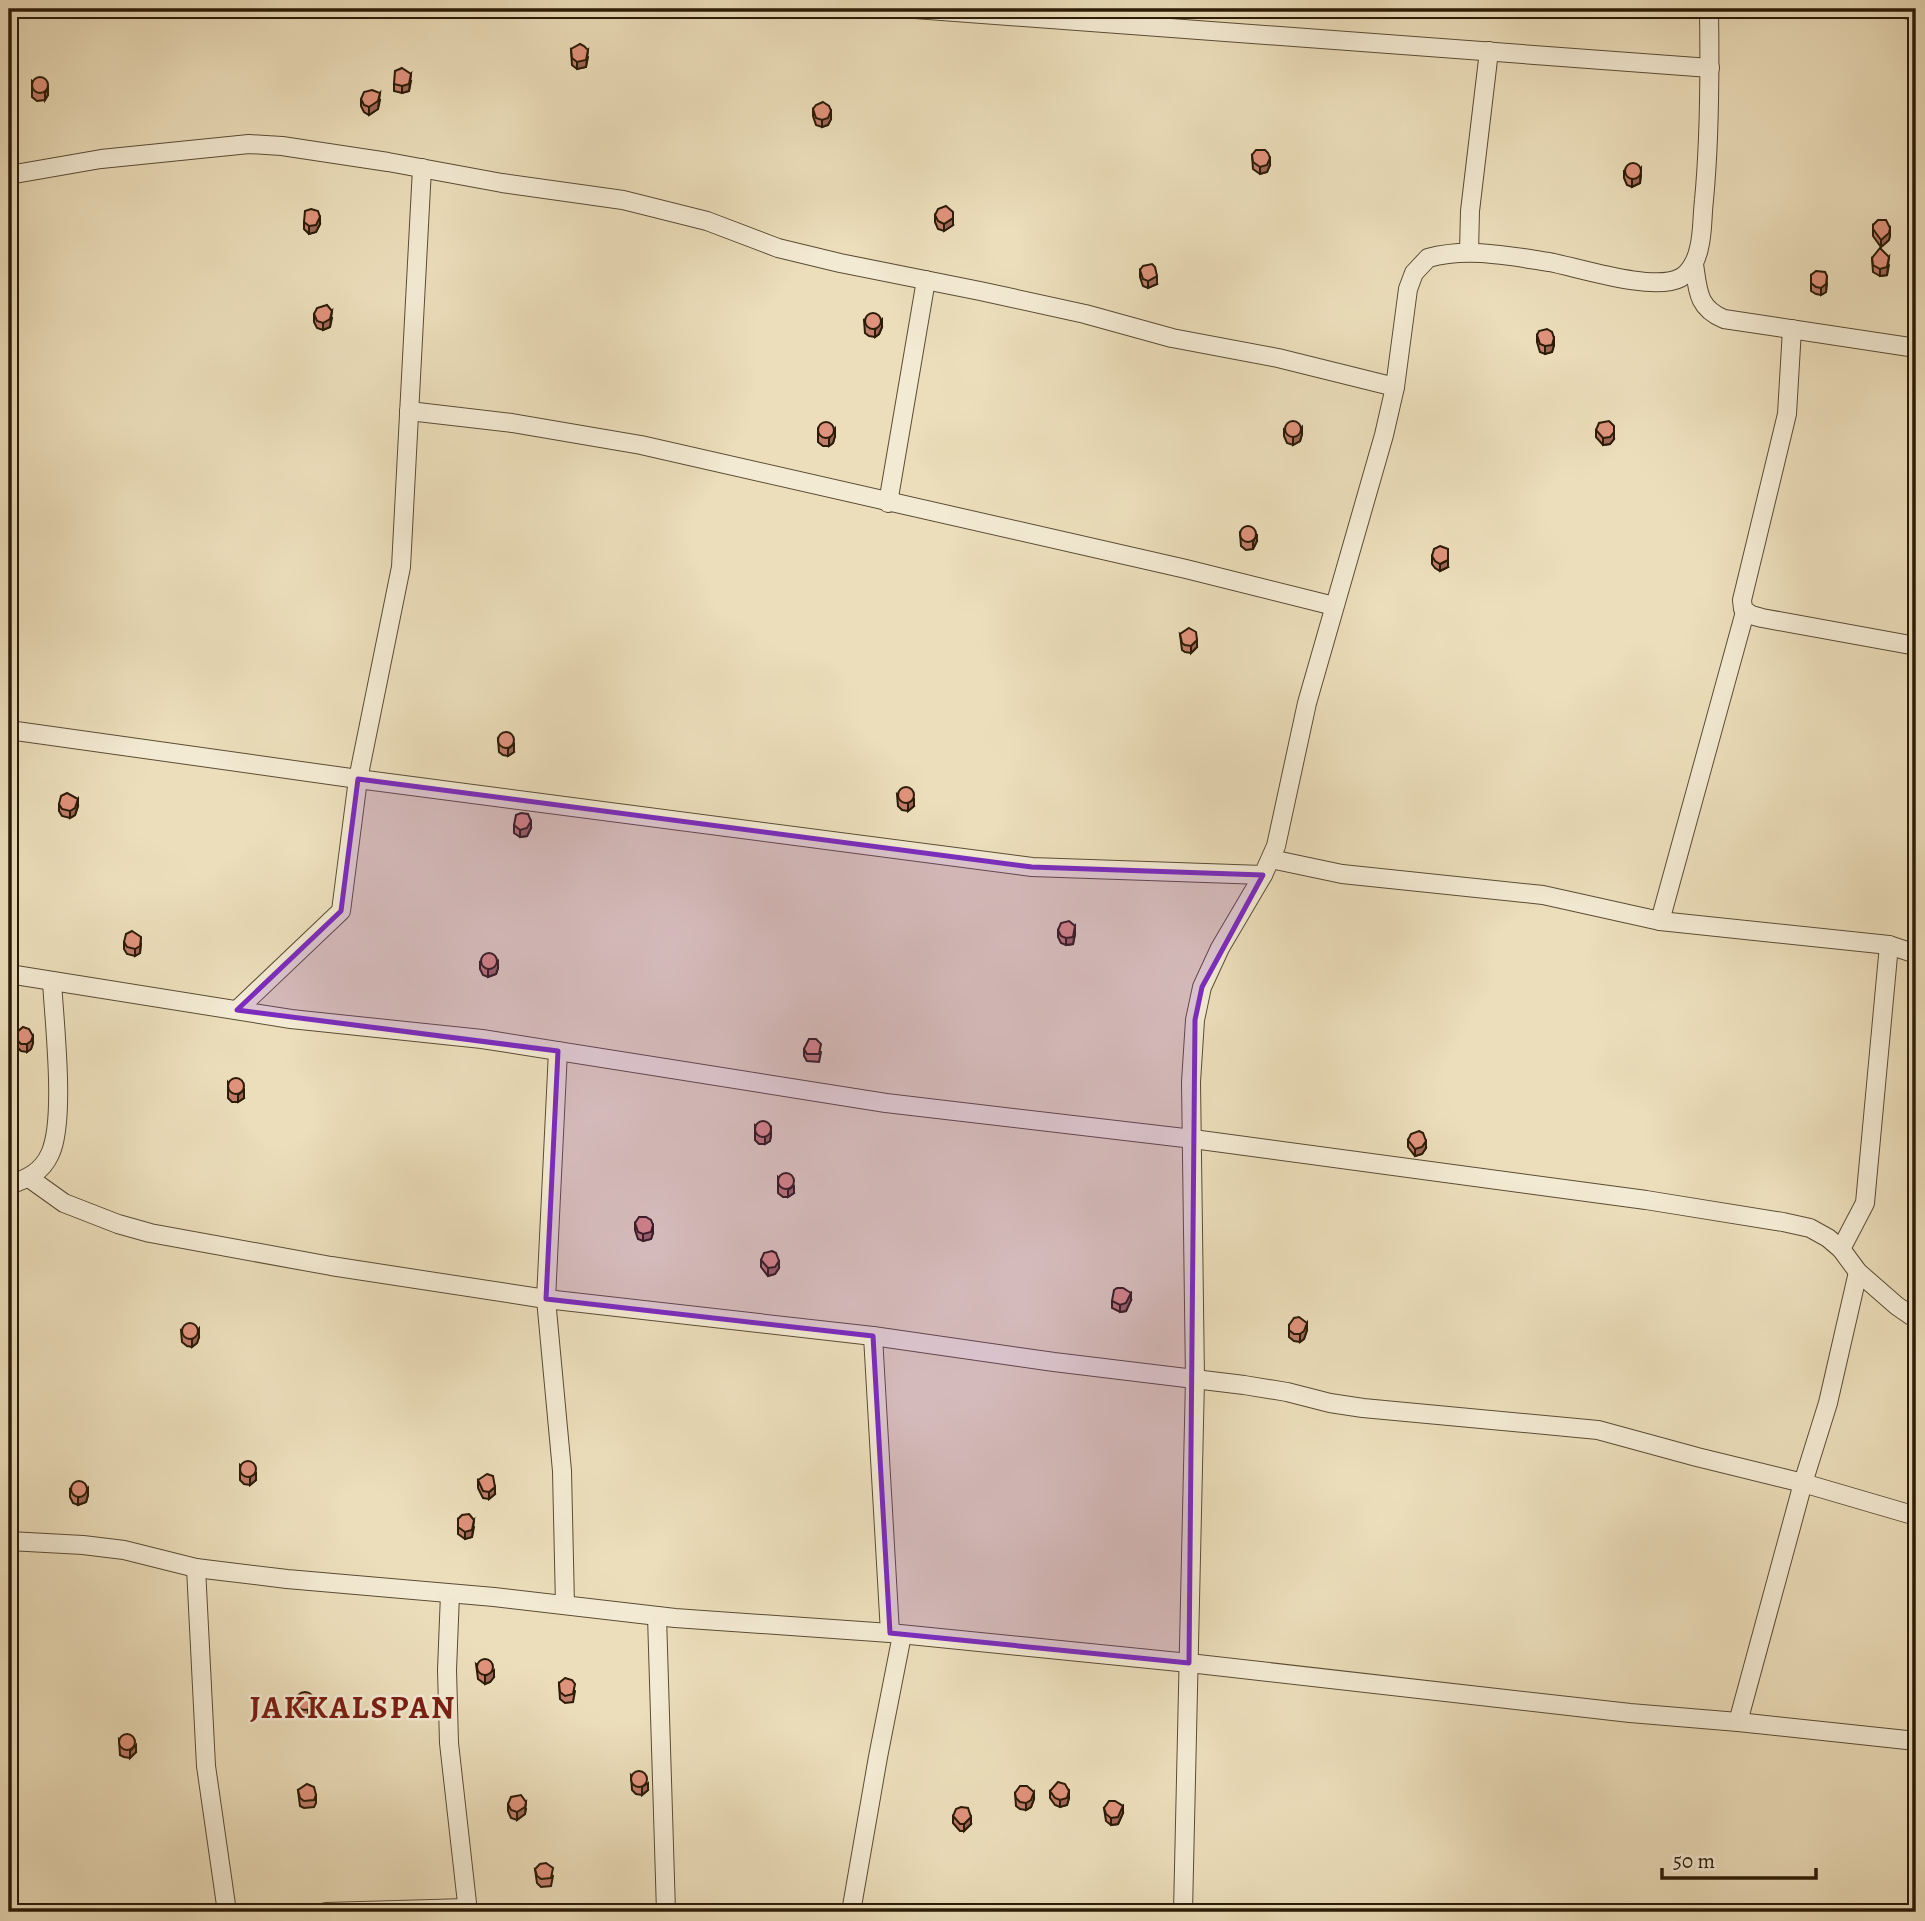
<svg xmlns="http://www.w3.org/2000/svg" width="1925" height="1921" viewBox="0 0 1925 1921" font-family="Alegreya,serif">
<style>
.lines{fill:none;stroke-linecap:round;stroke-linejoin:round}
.minor-casing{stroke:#5b4c34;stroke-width:20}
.minor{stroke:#f3ead3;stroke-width:18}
.wall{fill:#c17e6b;stroke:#2b1b07;stroke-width:2}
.shaded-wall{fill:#9d6757;stroke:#2b1b07;stroke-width:2}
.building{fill:#e0937c;stroke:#2b1b07;stroke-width:2}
.marked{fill:#7b2cbf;fill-opacity:0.2;stroke:#7b2cbf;stroke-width:5;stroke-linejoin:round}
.labels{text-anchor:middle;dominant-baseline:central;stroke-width:5;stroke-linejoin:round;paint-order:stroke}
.district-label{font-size:32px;font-weight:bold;letter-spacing:2px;fill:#7a1f14;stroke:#f3ead3}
</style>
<rect width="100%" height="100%" fill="#ecdebb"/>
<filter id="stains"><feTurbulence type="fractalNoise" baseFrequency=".00286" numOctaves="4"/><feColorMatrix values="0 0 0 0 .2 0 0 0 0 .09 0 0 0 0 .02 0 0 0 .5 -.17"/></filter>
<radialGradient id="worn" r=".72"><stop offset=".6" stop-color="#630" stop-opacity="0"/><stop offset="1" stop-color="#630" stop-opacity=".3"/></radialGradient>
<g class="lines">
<defs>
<g id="minor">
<polyline points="915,9 1710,68"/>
<polyline points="1904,9 1916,11"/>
<polyline points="9,175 101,159 249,144 282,146 388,162 502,183 623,200 707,221 778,248 840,263 980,291 1085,314 1172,338 1278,358 1395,387"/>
<polyline points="1469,252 1470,211 1489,51"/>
<path d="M1694,264C1698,290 1697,308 1724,319L1916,348"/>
<polyline points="1792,329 1787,414 1742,600 1743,609 1751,615 1762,618 1916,646"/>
<polyline points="409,411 512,423 641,445 1186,569 1334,606"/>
<polyline points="888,503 926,280"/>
<polyline points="9,730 358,779 1032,867 1263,875"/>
<polyline points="1271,859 1342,874 1543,895 1660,921 1889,945"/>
<polyline points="1660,921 1745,612"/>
<polyline points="9,974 291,1019 482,1039 886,1103 1193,1139 1646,1200 1783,1222 1810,1228 1828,1238 1841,1249 1858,1272 1897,1306 1916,1319"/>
<polyline points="237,1010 341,911 358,779 401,567 422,168"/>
<polyline points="558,1051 546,1299 562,1471 565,1605"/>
<polyline points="29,1178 64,1203 118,1224 150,1233 331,1266 546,1299 873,1336 1054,1362 1244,1385 1287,1392 1330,1403 1363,1408 1598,1430 1697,1457 1803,1483 1916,1516"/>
<path d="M9,1185C27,1179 42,1172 50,1154C66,1120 54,1021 52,981"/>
<polyline points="1841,1249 1865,1203 1889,945 1916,954"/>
<polyline points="873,1336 890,1633"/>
<polyline points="9,1541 83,1545 124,1550 196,1568 287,1579 494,1597 675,1618 890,1633 1189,1663 1630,1713 1738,1722 1916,1741"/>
<polyline points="196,1568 206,1766 227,1912"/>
<polyline points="450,1594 447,1670 449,1743 468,1912"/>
<polyline points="657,1616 666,1912"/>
<polyline points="1738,1722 1803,1483 1828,1403 1858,1272"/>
<polyline points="326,1912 467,1908"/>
<polyline points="851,1912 878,1757 902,1635"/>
<path d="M1183,1912L1195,1379L1191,1082L1195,1020L1202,987L1220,948L1263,875L1276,846L1307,703L1384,435L1395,387L1408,289L1414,273L1428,258C1468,247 1509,256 1549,262C1580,268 1653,292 1680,278C1690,273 1697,259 1699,248C1703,233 1702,216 1704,200C1710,137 1710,73 1709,9"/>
</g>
</defs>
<use href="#minor" class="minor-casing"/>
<use href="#minor" class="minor"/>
</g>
<g class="wall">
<polygon points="571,49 588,57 586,67 577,69 572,65"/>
<polygon points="32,81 48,95 45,100 37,101 32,97"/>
<polygon points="411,81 409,91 402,93 394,91 394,84"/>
<polygon points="361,99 380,100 378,109 369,115 364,112 361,106"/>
<polygon points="813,109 831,119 828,125 822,127 816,125 813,116"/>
<polygon points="1252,155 1270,165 1267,172 1260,174 1253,169"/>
<polygon points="1624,171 1641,175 1640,183 1632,187 1627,185 1624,178"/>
<polygon points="935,215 953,225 944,231 938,229 935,222"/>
<polygon points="304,222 320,224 316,232 309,234 304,229"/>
<polygon points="1873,225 1890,235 1889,240 1881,247 1873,236"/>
<polygon points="1872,258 1889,265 1887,275 1880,276 1873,272"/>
<polygon points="1140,270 1157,284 1148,288 1143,286 1140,277"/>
<polygon points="1811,275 1827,283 1826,292 1821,295 1816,294 1811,291"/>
<polygon points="314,314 332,318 330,327 323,330 317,328 314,322"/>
<polygon points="864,320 882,327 879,334 875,337 869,336 865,333"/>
<polygon points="1537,335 1554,345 1552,352 1545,354 1540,352 1537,342"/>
<polygon points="818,429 835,436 833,443 829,446 823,446 818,442"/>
<polygon points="1284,429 1302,434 1300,441 1293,445 1287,443 1284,436"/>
<polygon points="1596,430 1614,439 1610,444 1603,445 1596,437"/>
<polygon points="1240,533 1257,541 1253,549 1246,550 1241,546"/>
<polygon points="1432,556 1448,567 1440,571 1435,568 1432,564"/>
<polygon points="1180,634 1197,647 1191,653 1185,652 1182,650"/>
<polygon points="498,739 514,752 508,756 503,755 499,752"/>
<polygon points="897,794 914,806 908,811 902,810 898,806"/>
<polygon points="59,804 78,806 75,815 70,818 62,816 59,811"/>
<polygon points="514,825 531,828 527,836 520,837 514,833"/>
<polygon points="1058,930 1075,934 1073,944 1066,945 1061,943 1058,937"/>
<polygon points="124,942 141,944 140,953 135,956 127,954 124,949"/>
<polygon points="480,962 498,968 496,974 488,977 483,975 480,969"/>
<polygon points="16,1033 33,1043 31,1049 27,1052 21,1051 17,1047"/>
<polygon points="804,1049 821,1052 819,1062 807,1061 804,1056"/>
<polygon points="228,1082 244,1098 238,1102 232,1102 228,1098"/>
<polygon points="755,1125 771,1135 770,1141 765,1144 759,1144 755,1140"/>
<polygon points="1408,1140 1426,1148 1422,1154 1415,1156 1408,1147"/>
<polygon points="778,1177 794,1193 788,1197 783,1197 778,1193"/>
<polygon points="635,1223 653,1233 651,1239 643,1241 638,1239 635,1230"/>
<polygon points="761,1260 779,1268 775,1274 768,1276 761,1267"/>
<polygon points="1131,1300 1126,1311 1120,1312 1112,1308 1112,1301"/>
<polygon points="1289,1325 1307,1330 1304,1339 1300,1342 1294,1341 1289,1337"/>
<polygon points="181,1330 199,1337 197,1343 192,1347 187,1346 182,1342"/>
<polygon points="240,1465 256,1480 250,1485 244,1484 240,1480"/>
<polygon points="478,1480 495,1494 489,1499 483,1498 478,1488"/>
<polygon points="70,1489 88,1495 86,1502 78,1505 73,1503 70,1497"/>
<polygon points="458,1519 474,1527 472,1537 465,1539 458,1534"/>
<polygon points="476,1664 494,1677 490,1682 485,1684 478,1679"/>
<polygon points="559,1683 575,1691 573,1702 565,1703 560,1699"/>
<polygon points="296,1698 314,1709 308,1717 301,1716 297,1712"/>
<polygon points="119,1739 136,1752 130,1758 124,1757 120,1755"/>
<polygon points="631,1775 648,1790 642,1795 636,1794 632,1790"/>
<polygon points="298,1790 316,1795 316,1803 314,1807 304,1808 300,1806"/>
<polygon points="1050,1791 1069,1798 1067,1805 1060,1807 1055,1805 1050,1798"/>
<polygon points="1015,1793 1034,1799 1031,1807 1026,1810 1020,1809 1016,1806"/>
<polygon points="508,1804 526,1809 525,1814 517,1820 511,1818 508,1811"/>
<polygon points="1104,1808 1123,1813 1118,1824 1111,1825 1106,1821"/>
<polygon points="953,1816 971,1824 964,1831 960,1831 953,1823"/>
<polygon points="535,1869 553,1876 551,1886 541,1887 537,1883"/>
</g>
<g class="shaded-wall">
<polygon points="588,50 586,67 577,69 577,62"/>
<polygon points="411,74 409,91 402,93 402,86"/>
<polygon points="48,88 48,95 45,100 45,93"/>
<polygon points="380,93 378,109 369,115 369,107"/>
<polygon points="831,111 831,119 828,125 822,127 822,120"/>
<polygon points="13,120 12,135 9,137 9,130"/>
<polygon points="1270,158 1270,165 1267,172 1260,174 1260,167"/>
<polygon points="1641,168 1640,183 1632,187 1632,179"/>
<polygon points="320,217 320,224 316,232 309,234 309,226"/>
<polygon points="953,218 953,225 944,231 944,224"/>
<polygon points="1890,228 1890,235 1889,240 1881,247 1881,240"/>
<polygon points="1889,257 1887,275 1880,276 1880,269"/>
<polygon points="1157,276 1157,284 1148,288 1148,281"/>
<polygon points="1827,276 1826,292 1821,295 1821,288"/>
<polygon points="332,311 330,327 323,330 323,323"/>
<polygon points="882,320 882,327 879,334 875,337 875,330"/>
<polygon points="1554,338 1554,345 1552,352 1545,354 1545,346"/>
<polygon points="1302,427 1302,434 1300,441 1293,445 1293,437"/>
<polygon points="835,429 835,436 833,443 829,446 829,439"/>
<polygon points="1614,432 1614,439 1610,444 1603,445 1603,438"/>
<polygon points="1257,534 1257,541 1253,549 1253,542"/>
<polygon points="1448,560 1448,567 1440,571 1440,564"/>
<polygon points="1197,640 1197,647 1191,653 1191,646"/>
<polygon points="514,744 514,752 508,756 508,749"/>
<polygon points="78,799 78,806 75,815 70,818 70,811"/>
<polygon points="914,799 914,806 908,811 908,803"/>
<polygon points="531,821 531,828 527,836 520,837 520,830"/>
<polygon points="1075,926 1075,934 1073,944 1066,945 1066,938"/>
<polygon points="141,937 140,953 135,956 135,949"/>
<polygon points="498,961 498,968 496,974 488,977 488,970"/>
<polygon points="33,1036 33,1043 31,1049 27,1052 27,1044"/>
<polygon points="244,1090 244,1098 238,1102 238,1095"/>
<polygon points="771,1128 771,1135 770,1141 765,1144 765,1137"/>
<polygon points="1426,1141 1426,1148 1422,1154 1415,1156 1415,1149"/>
<polygon points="794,1186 794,1193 788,1197 788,1190"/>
<polygon points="653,1225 653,1233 651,1239 643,1241 643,1234"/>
<polygon points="779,1261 779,1268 775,1274 768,1276 768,1268"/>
<polygon points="1131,1293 1131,1300 1126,1311 1120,1312 1120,1305"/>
<polygon points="1307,1323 1307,1330 1304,1339 1300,1342 1300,1334"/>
<polygon points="199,1329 199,1337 197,1343 192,1347 192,1340"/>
<polygon points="256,1473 256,1480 250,1485 250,1477"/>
<polygon points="495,1487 495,1494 489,1499 489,1492"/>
<polygon points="88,1488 88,1495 86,1502 78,1505 78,1498"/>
<polygon points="474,1520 472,1537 465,1539 465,1532"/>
<polygon points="494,1670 494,1677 490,1682 485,1684 485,1676"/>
<polygon points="314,1702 314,1709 308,1717 308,1709"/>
<polygon points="136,1745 136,1752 130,1758 130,1751"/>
<polygon points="648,1783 648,1790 642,1795 642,1787"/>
<polygon points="1069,1791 1069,1798 1067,1805 1060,1807 1060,1800"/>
<polygon points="1034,1792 1034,1799 1031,1807 1026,1810 1026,1803"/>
<polygon points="526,1802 525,1814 517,1820 517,1812"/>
<polygon points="1123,1806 1123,1813 1118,1824 1111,1825 1111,1818"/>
<polygon points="971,1817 971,1824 964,1831 964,1824"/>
</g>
<g class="building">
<polygon points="580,44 584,46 588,50 586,60 577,62 572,58 571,49"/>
<polygon points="402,68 411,74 409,84 402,86 394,84 395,71"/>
<circle cx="40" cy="85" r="8"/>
<polygon points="372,90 380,93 378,101 369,107 364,105 361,99 364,92"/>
<polygon points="823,102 829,106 831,111 828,118 822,120 816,118 813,109 816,105"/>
<polygon points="9,116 11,116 13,120 12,128 9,130"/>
<polygon points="1256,150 1265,150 1268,153 1270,158 1267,165 1260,167 1253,162 1252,155"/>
<circle cx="1633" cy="171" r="8"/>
<polygon points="946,206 953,212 953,218 944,224 938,221 935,215 938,209"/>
<polygon points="311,209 318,211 320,217 316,225 309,226 304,222 305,211"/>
<polygon points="1878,220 1886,220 1890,228 1889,233 1881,240 1873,229 1873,225"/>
<polygon points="1880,248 1889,257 1887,267 1880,269 1873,265 1872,258"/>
<polygon points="1152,264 1155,267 1157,276 1148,281 1143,279 1140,270 1143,266"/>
<polygon points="1816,271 1825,272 1827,276 1826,284 1821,288 1816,287 1811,283 1811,275"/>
<polygon points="327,305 332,311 330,319 323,323 317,321 314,314 317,308"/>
<circle cx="873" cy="321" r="8"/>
<polygon points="1547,329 1552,332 1554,338 1552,345 1545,346 1540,344 1537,335 1539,331"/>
<circle cx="1293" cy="429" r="8"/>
<polygon points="1609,421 1614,426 1614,432 1610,437 1603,438 1596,430 1599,423"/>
<circle cx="826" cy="430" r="8"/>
<circle cx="1248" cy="534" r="8"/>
<polygon points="1440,546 1448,549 1448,560 1440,564 1435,561 1432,556 1434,549"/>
<polygon points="1189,628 1196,632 1197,640 1191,646 1185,645 1182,643 1180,634"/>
<circle cx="506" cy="740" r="8"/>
<circle cx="906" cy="795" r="8"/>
<polygon points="67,793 78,799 75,808 70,811 62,809 59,804 61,796"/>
<polygon points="521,813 528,814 531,821 527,828 520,830 514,825 516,815"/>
<polygon points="1069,921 1075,926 1073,937 1066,938 1061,936 1058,930 1061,923"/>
<polygon points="132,931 141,937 140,946 135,949 127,947 124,942 126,934"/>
<circle cx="489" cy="961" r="8"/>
<polygon points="23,1027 29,1029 33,1036 31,1041 27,1044 21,1044 17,1040 16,1033"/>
<polygon points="809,1039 816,1039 821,1044 819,1054 807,1054 804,1049"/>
<circle cx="236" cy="1086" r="8"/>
<circle cx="763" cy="1129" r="8"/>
<polygon points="1419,1131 1423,1133 1426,1141 1422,1147 1415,1149 1408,1140 1411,1134"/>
<circle cx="786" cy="1181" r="8"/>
<polygon points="639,1217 646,1217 651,1220 653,1225 651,1232 643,1234 638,1232 635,1223"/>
<polygon points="772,1251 776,1253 779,1261 775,1267 768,1268 761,1260 764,1253"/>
<polygon points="1117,1288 1123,1288 1131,1293 1126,1303 1120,1305 1112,1301 1114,1290"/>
<polygon points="1299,1317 1307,1323 1304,1331 1300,1334 1294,1334 1289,1330 1289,1325 1294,1318"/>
<circle cx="190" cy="1331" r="8"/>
<circle cx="248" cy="1469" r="8"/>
<polygon points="487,1474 493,1476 495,1487 489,1492 483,1491 478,1480"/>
<circle cx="79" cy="1489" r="8"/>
<polygon points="469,1514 474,1520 472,1530 465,1532 458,1527 458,1519 462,1515"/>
<circle cx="485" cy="1667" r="8"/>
<polygon points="565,1678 572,1680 575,1684 573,1694 565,1696 560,1692 559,1683"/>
<circle cx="305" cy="1701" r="9"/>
<circle cx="127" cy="1742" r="8"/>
<circle cx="639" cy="1779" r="8"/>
<polygon points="1058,1782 1065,1784 1069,1791 1067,1798 1060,1800 1055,1798 1050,1791"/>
<polygon points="307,1784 314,1787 316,1795 314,1800 304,1801 300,1798 298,1790"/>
<polygon points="1020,1786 1027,1786 1034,1792 1031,1800 1026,1803 1020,1802 1016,1798 1015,1793"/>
<polygon points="521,1795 526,1802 525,1807 517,1812 511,1810 508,1804 511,1797"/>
<polygon points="1109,1801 1115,1801 1123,1806 1118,1817 1111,1818 1106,1814 1104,1808"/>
<polygon points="961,1807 968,1808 971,1817 964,1824 960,1824 953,1816 956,1809"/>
<polygon points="546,1863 553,1868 551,1878 541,1879 537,1876 535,1869 540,1864"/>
</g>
<path class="marked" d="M358,779L1032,867L1263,875L1202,987L1195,1020L1189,1663L890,1633L873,1336L546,1299L558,1051L237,1010L341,911Z"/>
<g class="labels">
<g class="district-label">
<text x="353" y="1707">JAKKALSPAN</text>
</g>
</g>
<rect width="1925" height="1921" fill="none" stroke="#ecdebb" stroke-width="35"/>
<rect x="10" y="10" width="1904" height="1900" fill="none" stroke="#2b1b07" stroke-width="3.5"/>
<rect x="18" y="18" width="1890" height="1886" fill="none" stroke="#2b1b07" stroke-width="2"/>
<path d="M1662 1868v10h154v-10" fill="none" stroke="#2b1b07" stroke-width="3.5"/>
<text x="1673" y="1868" font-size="21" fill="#2b1b07" stroke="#f3ead3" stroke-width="5" paint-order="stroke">50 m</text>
<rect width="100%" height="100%" filter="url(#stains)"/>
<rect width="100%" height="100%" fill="url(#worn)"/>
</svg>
